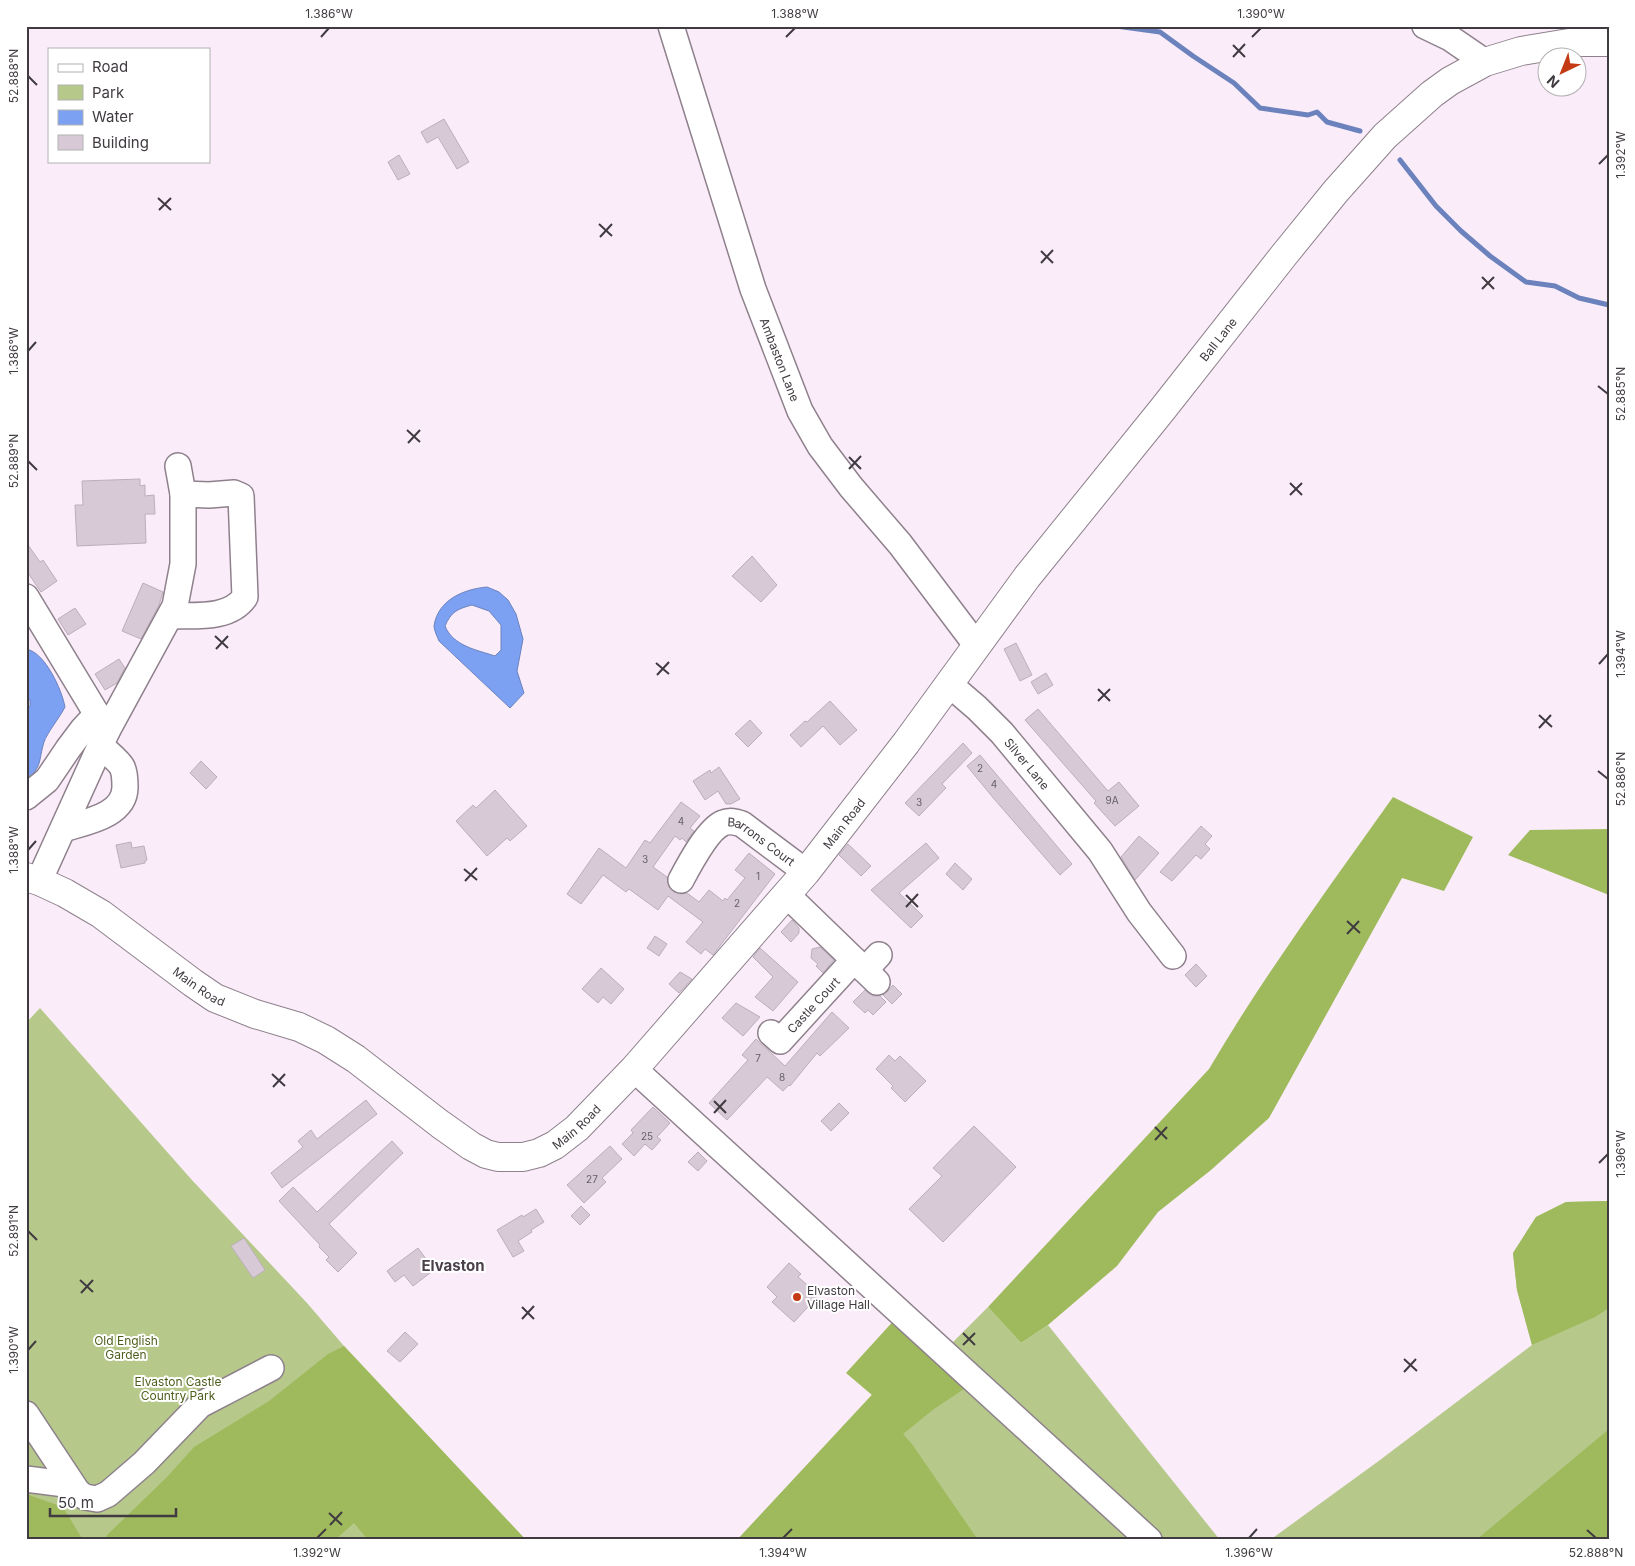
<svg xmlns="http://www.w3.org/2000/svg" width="1635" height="1566" viewBox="0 0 1635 1566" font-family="Inter,sans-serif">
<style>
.green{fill:#b6c98b}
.forest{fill:#9fba5c}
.water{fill:#7da1f2;stroke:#6b82bd;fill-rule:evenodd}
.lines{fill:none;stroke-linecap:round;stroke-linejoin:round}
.stream{stroke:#6b82bd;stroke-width:5}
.building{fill:#d7cad6;stroke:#bcafbb}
.minor-casing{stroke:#8e818c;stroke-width:28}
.major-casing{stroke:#8e818c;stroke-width:30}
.minor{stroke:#fff;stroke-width:25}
.major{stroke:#fff;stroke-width:28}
.ticks{fill:none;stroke:#403b40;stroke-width:2}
.poi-dot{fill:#c43a15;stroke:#fff;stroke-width:2}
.labels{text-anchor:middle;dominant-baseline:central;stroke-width:4;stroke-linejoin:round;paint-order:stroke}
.number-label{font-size:10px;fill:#665f66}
.street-label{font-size:12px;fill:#403b40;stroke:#fff}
.poi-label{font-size:12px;fill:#403b40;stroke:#fff;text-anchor:start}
.park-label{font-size:12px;fill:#4e5f1d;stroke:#fff}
.quarter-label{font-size:15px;font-weight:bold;fill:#4b404a;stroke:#fff}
.neatline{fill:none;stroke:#403b40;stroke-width:2}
.ticks-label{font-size:12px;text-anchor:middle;fill:#403b40}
</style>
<rect width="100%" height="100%" fill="#faecf9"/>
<g class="green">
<polygon points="40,1008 191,1179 307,1303 344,1346 526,1540 26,1540 26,1023"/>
<polygon points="1609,1201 1609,1468 1491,1540 1270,1540 1380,1460 1532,1345 1517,1290 1513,1253 1536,1217 1566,1202"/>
<polygon points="988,1307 1021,1343 1048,1325 1220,1540 737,1540 931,1331 948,1347"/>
</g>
<g class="forest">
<path d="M1393,797L1473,837L1444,891L1402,878L1269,1118L1211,1170L1158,1212L1117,1266L1048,1325L1021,1343L988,1307L1209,1069C1264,975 1330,886 1393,797Z"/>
<polygon points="1609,829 1609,895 1508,855 1530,830"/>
<polygon points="1609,1201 1609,1308 1595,1317 1532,1345 1517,1290 1513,1253 1536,1217 1566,1202"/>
<polygon points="897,1317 970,1385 934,1409 903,1434 912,1444 978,1540 737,1540 872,1395 846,1373"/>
<polygon points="344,1346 526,1540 368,1540 354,1523 335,1540 109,1540 106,1536 167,1477 194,1447 269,1401 328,1354"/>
<polygon points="1609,1429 1609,1540 1476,1540"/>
<polygon points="26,1494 63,1507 83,1540 26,1540"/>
</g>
<g class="water">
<path d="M487,587L499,592L508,600L516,614L523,639L517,671L524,693L510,708L439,641C437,636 434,630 434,626C438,599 465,589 487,587ZM472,605L489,611L501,625V650L495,656C477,650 453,646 445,626C451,612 457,609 472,605Z"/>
<path d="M26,649C45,652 62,690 65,707C60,717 47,733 44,742C38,762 43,765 26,781V711L30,706V700L26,697Z"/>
</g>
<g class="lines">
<g class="stream">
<polyline points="1116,26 1160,32 1193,56 1234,83 1260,108 1308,115 1317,112 1327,122 1360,131"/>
<polyline points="1400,160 1436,206 1461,231 1490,256 1526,282 1555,286 1579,298 1609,305"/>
</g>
</g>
<g class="building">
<polygon points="444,119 469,162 457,169 438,137 427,143 421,132"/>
<polygon points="399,155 410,174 398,180 388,162"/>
<polygon points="140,479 140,486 145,485 145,496 154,495 155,514 145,514 146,543 77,546 75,505 83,505 82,481"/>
<polygon points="26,542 40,562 43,560 57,581 41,592 26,570"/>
<polygon points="752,556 777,585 761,602 732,576"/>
<polygon points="143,583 163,592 159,605 141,639 122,631"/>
<polygon points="75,608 86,624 68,635 58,619"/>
<polygon points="1016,643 1032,675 1020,681 1004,649"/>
<polygon points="119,659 125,668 117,683 105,690 95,674"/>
<polygon points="1046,673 1053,685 1038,694 1031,682"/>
<polygon points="830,701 857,730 840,745 823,726 801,747 790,735 805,721 807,722"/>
<polygon points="1038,709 1108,791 1119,782 1139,806 1115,826 1094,803 1096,801 1025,720"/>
<polygon points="750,720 762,733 748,747 735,734"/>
<polygon points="963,743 972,753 942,784 946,788 919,816 905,803"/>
<polygon points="980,755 1072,864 1060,875 995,800 967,766"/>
<polygon points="201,761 217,777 206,789 190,773"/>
<polygon points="719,767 740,799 731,804 726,804 718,791 705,800 693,781 710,770 711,773"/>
<polygon points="495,790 527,826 510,841 507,838 487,856 456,821 473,805 476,808"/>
<polygon points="681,802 700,816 690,828 694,831 686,842 682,838 680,840 675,836 653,867 667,877 669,887 674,892 681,894 687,893 699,902 709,890 723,901 725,898 727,900 745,878 735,870 749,853 775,874 713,955 705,949 701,954 686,942 703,922 668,896 658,910 629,889 626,892 603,875 581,904 567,894 599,848 626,868 645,840 650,843"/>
<polygon points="1201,826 1212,836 1205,844 1210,849 1201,859 1196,855 1172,881 1160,872"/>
<polygon points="1139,836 1159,853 1135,880 1121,857"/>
<polygon points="131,842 132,848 144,846 147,860 145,861 145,863 121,868 116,845"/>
<polygon points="926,843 939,858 899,893 923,916 911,928 871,890"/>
<polygon points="848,844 871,866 861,876 839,855"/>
<polygon points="955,863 972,879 963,890 946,874"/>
<polygon points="792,920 799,928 799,933 791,942 781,932"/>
<polygon points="655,936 667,944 659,956 647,948"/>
<polygon points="820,947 834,960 823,973 816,966 818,964 811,958 812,949"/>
<polygon points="760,948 798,982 773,1011 755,997 773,977 753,957"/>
<polygon points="1196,964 1207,976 1196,987 1185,975"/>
<polygon points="601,968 624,989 611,1004 603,997 598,1003 582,989"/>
<polygon points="680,972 692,979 679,993 669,984"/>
<polygon points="893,985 902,994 892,1004 883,995 887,992"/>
<polygon points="865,990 873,996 880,996 886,1002 873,1015 868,1010 865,1013 853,1002"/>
<polygon points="736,1003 760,1017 743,1036 722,1018"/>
<polygon points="832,1012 849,1028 820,1056 817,1053 790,1086 789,1085 783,1091 767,1077 727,1120 709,1103 748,1060 742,1055 756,1039 785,1066"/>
<polygon points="889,1055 895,1061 900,1056 926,1081 905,1102 891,1088 893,1086 876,1069"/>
<polygon points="366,1100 377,1114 282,1188 271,1173 303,1147 298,1141 311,1130 317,1139"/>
<polygon points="839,1103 849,1113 831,1131 821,1121"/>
<polygon points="653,1107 670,1123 657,1137 661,1140 652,1150 645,1144 634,1156 622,1144 633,1133 631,1130"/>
<polygon points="974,1126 1016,1167 943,1242 909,1209 942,1176 933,1168"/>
<polygon points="392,1141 403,1153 329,1224 357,1253 338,1272 326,1260 329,1257 319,1247 320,1245 279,1201 293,1187 317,1212"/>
<polygon points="610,1146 622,1159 602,1178 606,1182 584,1203 567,1185"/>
<polygon points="698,1152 707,1161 698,1171 688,1162"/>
<polygon points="581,1206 590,1215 580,1225 571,1216"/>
<polygon points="536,1209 544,1222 531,1230 532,1232 518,1241 524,1251 513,1257 497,1230 522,1215 523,1217"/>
<polygon points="244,1238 265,1270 253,1278 231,1246"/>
<polygon points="418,1248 434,1270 413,1286 404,1275 395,1282 387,1271"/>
<polygon points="789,1263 801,1274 798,1277 811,1288 809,1290 817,1297 794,1322 772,1302 777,1297 767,1287"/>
<polygon points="405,1332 418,1344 400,1362 387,1351"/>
</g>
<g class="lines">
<defs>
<g id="minor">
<path id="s1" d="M671,26L753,289L800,411L820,446L851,487L900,544L977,646"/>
<polyline points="1425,26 1450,38 1485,62"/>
<polyline points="26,597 107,731 39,881"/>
<path d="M171,616C195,615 229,620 245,597L241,496L234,493L209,495L183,494"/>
<path id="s2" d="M949,684L977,708L1002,733L1100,851L1139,912L1173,956"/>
<polyline points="107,731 175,606 183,564 183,494 178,466"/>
<polyline points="26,797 47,780 68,749 83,729 97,714"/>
<path d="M63,829C85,822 125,816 125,787C125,781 125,773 122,767C119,761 106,751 100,745"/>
<path id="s3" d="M681,880C689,865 708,829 723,823C730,820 736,822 742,824L806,872"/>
<polyline points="787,895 877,982"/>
<polyline points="865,970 879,955"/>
<path id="s4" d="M771,1033L780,1041L854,960"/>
<path d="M634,1069C806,1225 977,1383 1149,1540"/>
<polyline points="26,1414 77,1491"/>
<polyline points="26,1479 65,1484 85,1497 97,1499 108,1494 144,1463 200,1405 271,1368"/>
</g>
<g id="major">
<path id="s5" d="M26,877L39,881L65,893L101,914L193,983L215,998L255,1014L299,1027L326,1040L356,1059L440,1124L471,1146L486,1154L498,1157H523L539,1153L555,1145L577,1128L634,1069L806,872L906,743L1027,577L1162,410L1284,255L1336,191L1385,136L1432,94L1450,81L1485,62L1521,51L1575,42H1609"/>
</g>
</defs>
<use href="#minor" class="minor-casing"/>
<use href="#major" class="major-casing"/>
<use href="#minor" class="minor"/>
<use href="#major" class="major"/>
</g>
<path class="ticks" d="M321,37L329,28M786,37L795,28M1252,37L1261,28M1233,45L1245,57M1233,57L1245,44M28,76L37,85M1599,164L1608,155M158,198L171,210M159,210L171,198M599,224L612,236M600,237L612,224M1041,251L1053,263M1041,263L1053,250M1482,277L1494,289M1482,289L1494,277M28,351L36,342M1598,386L1608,394M407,430L420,442M408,443L420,430M849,457L861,469M28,461L37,470M849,469L861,456M1290,483L1302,495M1290,495L1302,483M215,636L228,648M216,649L228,636M656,663L669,674M1599,664L1608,654M657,675L669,662M1098,689L1110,701M1098,701L1110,689M1539,715L1552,727M1539,728L1551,715M1598,771L1608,779M28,850L36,841M464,869L477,880M465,881L477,868M906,895L918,907M906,907L918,894M1347,921L1360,933M1347,934L1359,921M272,1074L285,1086M273,1087L285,1074M714,1101L726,1113M714,1113L726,1100M1155,1127L1167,1139M1155,1140L1167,1127M1599,1163L1608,1154M28,1231L37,1240M80,1280L93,1292M81,1293L93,1280M522,1307L534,1319M522,1319L534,1306M963,1333L975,1345M963,1345L975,1333M28,1350L36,1341M1404,1359L1417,1371M1404,1372L1416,1359M329,1513L342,1525M330,1525L342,1512M1587,1530L1596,1538M317,1538L326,1529M783,1538L792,1529M1249,1538L1257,1529"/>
<circle class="poi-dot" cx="797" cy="1297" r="5"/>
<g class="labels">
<g class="number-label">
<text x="980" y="768">2</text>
<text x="994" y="784">4</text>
<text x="1112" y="800">9A</text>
<text x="919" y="802">3</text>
<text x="681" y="821">4</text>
<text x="645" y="859">3</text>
<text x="758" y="876">1</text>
<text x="737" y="903">2</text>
<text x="758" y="1058">7</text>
<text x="782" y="1077">8</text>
<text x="647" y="1136">25</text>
<text x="592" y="1179">27</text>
</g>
<g class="street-label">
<text stroke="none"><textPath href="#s5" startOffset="1658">Ball Lane</textPath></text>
<text stroke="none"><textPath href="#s1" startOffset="351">Ambaston Lane</textPath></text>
<text stroke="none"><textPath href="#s2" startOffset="112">Silver Lane</textPath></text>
<text stroke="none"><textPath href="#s5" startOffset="1046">Main Road</textPath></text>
<text stroke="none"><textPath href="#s3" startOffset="116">Barrons Court</textPath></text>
<text stroke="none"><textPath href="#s5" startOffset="206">Main Road</textPath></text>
<text stroke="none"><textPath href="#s4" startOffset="61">Castle Court</textPath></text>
<text stroke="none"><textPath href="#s5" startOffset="641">Main Road</textPath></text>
</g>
<g class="poi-label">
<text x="807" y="1290">Elvaston<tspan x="807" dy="14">Village Hall</tspan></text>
</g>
<g class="park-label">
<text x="126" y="1340">Old English<tspan x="126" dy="14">Garden</tspan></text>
<text x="178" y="1381">Elvaston Castle<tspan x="178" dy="14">Country Park</tspan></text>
</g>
<g class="quarter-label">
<text x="453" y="1265">Elvaston</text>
</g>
</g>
<rect width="1635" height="1566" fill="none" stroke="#ffffff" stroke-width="55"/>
<rect x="48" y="48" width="162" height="115" fill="#ffffff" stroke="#b3b1b3"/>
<rect x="58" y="64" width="25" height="8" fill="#ffffff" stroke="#b3b1b3"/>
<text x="92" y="72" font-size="15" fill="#403b40">Road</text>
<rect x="58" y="85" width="25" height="15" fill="#b6c98b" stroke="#b3b1b3"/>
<text x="92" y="98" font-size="15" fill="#403b40">Park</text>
<rect x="58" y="110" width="25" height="15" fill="#7da1f2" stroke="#b3b1b3"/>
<text x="92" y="122" font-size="15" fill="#403b40">Water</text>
<rect x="58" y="135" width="25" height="15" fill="#d7cad6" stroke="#b3b1b3"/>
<text x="92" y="148" font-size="15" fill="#403b40">Building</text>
<g transform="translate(1562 72) rotate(223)"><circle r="24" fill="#ffffff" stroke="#b3b1b3"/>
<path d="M0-4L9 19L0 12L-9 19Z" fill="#c43a15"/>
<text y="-8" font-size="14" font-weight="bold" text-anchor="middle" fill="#403b40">N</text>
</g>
<path d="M50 1508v8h126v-8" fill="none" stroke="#403b40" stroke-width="2.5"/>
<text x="58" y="1508" font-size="15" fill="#403b40" stroke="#ffffff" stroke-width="4" paint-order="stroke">50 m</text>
<rect x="28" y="28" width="1580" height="1510" class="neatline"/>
<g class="ticks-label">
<text x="329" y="18">1.386°W</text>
<text x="795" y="18">1.388°W</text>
<text x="1261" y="18">1.390°W</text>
<text transform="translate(14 76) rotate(-90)" y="4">52.888°N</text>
<text transform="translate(1621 155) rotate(-90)" y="4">1.392°W</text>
<text transform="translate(14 351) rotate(-90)" y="4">1.386°W</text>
<text transform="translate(1621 394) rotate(-90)" y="4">52.885°N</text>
<text transform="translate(14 461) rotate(-90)" y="4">52.889°N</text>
<text transform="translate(1621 654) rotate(-90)" y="4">1.394°W</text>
<text transform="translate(1621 779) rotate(-90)" y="4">52.886°N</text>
<text transform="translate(14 850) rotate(-90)" y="4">1.388°W</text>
<text transform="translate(1621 1154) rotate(-90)" y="4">1.396°W</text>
<text transform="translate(14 1231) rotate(-90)" y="4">52.891°N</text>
<text transform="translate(14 1350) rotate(-90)" y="4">1.390°W</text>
<text x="317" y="1557">1.392°W</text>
<text x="783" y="1557">1.394°W</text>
<text x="1249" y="1557">1.396°W</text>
<text x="1596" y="1557">52.888°N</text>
</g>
</svg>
